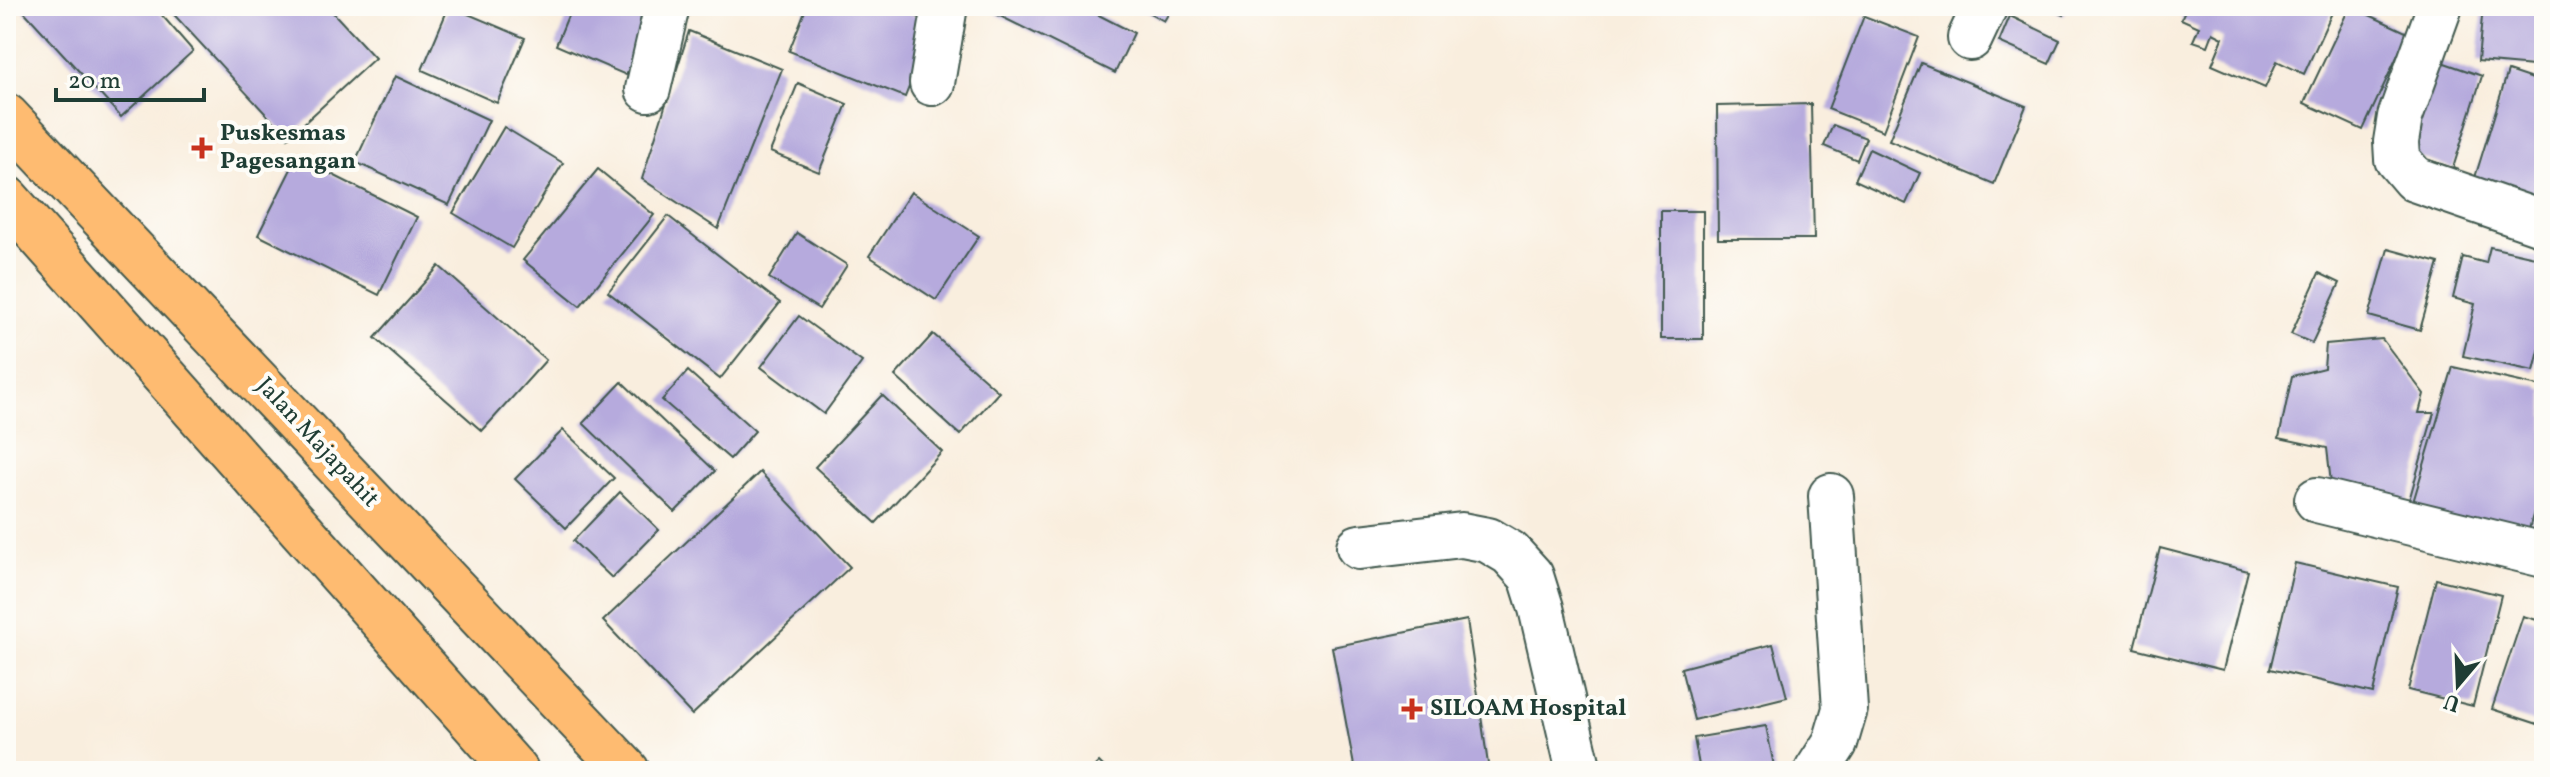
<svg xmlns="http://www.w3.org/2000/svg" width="2550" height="777" viewBox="0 0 2550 777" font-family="Vollkorn,serif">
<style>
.building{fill:#b6aadd}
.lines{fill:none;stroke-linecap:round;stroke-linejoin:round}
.minor-casing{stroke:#40584e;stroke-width:48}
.primary-casing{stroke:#40584e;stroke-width:48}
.minor{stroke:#fff;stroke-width:44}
.primary{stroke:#febb71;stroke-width:44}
.poi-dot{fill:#c8321e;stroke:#fdfcf7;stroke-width:3}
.labels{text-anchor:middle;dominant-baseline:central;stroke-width:8;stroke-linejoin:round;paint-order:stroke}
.poi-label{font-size:24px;font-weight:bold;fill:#1f3d34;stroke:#fdfcf7;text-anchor:start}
.street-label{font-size:24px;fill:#1f3d34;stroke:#fdfcf7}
</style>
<rect width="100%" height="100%" fill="#fdfcf7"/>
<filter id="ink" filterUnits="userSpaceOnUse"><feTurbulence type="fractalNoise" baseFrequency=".0125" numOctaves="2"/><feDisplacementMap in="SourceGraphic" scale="16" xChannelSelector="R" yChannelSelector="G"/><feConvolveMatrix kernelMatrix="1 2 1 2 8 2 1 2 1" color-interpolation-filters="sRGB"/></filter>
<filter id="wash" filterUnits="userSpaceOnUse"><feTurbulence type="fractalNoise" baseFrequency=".006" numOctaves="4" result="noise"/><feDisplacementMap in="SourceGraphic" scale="32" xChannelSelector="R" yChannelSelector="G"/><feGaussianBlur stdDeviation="1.8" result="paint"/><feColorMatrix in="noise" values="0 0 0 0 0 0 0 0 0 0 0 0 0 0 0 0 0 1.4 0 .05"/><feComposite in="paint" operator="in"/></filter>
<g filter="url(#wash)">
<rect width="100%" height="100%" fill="#f9eede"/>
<g id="blocks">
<g class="building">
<polygon points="19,6 154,6 193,51 121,117"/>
<polygon points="166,6 327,6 375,58 288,138"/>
<polygon points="449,6 525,38 497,103 422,70"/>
<polygon points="572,6 655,6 626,75 556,45"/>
<polygon points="807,6 890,6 934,23 905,97 789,51"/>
<polygon points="980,6 1081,6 1134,33 1115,73"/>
<polygon points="1137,6 1173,6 1164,21"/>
<polygon points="2042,6 2068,6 2064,15"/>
<polygon points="2187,6 2335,6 2304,74 2277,61 2265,88 2212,65 2223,38 2213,33 2208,46 2193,41 2199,27 2181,19"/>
<polygon points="2350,6 2408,33 2363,130 2304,103"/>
<polygon points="2483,6 2544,6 2544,67 2478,61"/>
<polygon points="1864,16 1919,37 1883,131 1828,109"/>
<polygon points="2010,16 2060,40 2049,64 1999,42"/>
<polygon points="689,31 782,69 718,229 642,179"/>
<polygon points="2433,59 2482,76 2453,168 2403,152"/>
<polygon points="1921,63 2026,106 1994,184 1889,140"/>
<polygon points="2508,71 2544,83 2544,206 2473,184"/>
<polygon points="395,76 489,120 449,205 355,162"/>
<polygon points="798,83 847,104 819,172 770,152"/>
<polygon points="1811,104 1814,239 1718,239 1717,106"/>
<polygon points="1833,125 1866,138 1857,160 1824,146"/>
<polygon points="504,127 563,163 512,248 453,213"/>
<polygon points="1869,149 1920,173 1906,204 1855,180"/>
<polygon points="297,157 417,217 379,295 258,235"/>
<polygon points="598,169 654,215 580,306 523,260"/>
<polygon points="911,192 979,236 936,300 869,256"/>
<rect x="1661" y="211" width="42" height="128"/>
<polygon points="668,216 780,303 720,379 608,292"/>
<polygon points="797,233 847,265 819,309 769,278"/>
<polygon points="2490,247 2544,259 2544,331 2534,371 2463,356 2475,304 2453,298 2463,257 2486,263"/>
<polygon points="2388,249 2439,263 2420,330 2369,316"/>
<polygon points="439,266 546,360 482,431 375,338"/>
<polygon points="2319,273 2340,283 2312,343 2291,334"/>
<polygon points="799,316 862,362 824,414 761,367"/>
<polygon points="933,334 999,392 960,435 895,376"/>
<polygon points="2382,339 2424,394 2419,413 2434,413 2408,504 2331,483 2327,448 2279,438 2292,376 2324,368 2326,344"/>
<polygon points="2453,367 2538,386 2544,391 2544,477 2525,543 2411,509"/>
<polygon points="688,371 755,431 730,459 662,400"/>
<polygon points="622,382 715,471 675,512 583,423"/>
<polygon points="882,395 942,452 876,523 815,467"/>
<polygon points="563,430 614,478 566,528 515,479"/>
<polygon points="760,472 850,567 692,715 603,621"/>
<polygon points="620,492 659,530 612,578 573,541"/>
<polygon points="2160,548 2248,571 2223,670 2134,648"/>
<polygon points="2295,563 2398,587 2373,693 2270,669"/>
<polygon points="2436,579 2501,595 2473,706 2408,690"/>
<polygon points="2523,616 2544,622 2544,726 2492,709"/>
<polygon points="1467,620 1489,771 1355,771 1332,647"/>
<polygon points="1773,644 1787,697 1694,720 1681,668"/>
<polygon points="1766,726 1775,771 1700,771 1694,738"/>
<polygon points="1099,762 1108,771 1090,771"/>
</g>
</g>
</g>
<g filter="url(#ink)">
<use href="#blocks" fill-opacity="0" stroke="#40584e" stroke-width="2"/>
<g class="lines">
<defs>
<g id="minor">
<polyline points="2440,6 2400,117 2396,142 2397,159 2414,179 2544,224"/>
<polyline points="1970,38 1985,6"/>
<polyline points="932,83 945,6"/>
<polyline points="648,89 667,6"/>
<polyline points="2317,500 2544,555"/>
<polyline points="1359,547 1462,535 1488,540 1510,553 1531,576 1541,608 1579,771"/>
<polyline points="1817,771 1835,743 1845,709 1831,496"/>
</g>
<g id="primary">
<polyline points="6,116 627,771"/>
<polyline points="6,198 516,771"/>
</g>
</defs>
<use href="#minor" class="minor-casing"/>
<use href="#primary" class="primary-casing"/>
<use href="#minor" class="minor"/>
<use href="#primary" class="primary"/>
</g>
</g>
<g class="poi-dot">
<path d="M198 136h8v8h8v8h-8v8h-8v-8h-8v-8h8z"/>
<path d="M1408 697h8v8h8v8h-8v8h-8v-8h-8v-8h8z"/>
</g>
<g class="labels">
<g class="poi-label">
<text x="220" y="134">Puskesmas<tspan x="220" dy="28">Pagesangan</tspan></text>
<text x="1430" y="709">SILOAM Hospital</text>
</g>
<g class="street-label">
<text transform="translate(317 443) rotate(47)">Jalan Majapahit</text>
</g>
</g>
<rect width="2550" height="777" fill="none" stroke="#fdfcf7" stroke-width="32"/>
<g transform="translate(2458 685) rotate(199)" stroke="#fdfcf7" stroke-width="6" paint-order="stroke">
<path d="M0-6L14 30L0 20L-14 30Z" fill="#1f3d34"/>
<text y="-12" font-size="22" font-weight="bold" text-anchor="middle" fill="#1f3d34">U</text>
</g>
<path d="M56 88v12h148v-12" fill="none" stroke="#1f3d34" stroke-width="4"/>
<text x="68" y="88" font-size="24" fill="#1f3d34" stroke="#fdfcf7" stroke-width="6" paint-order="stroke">20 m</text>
</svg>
